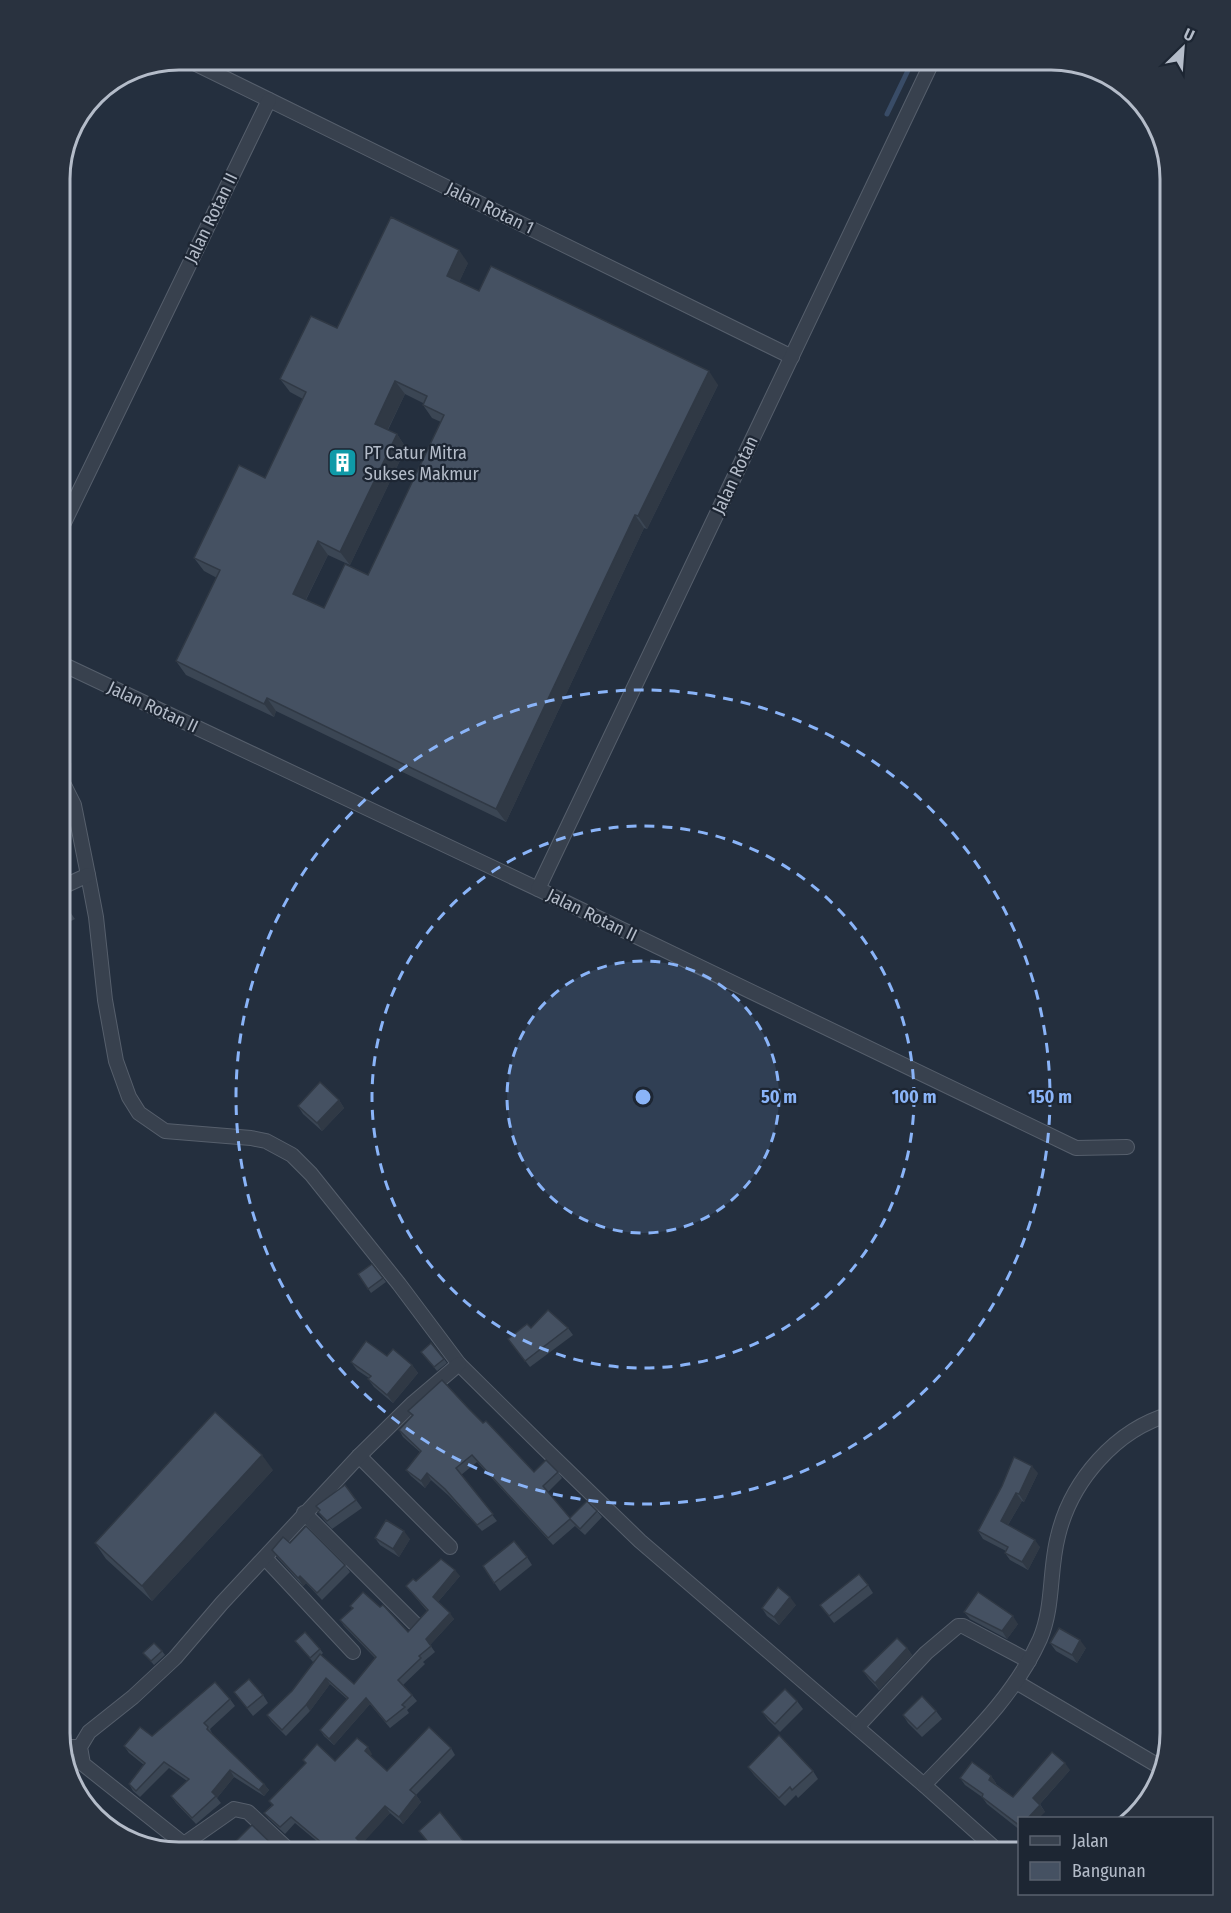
<svg xmlns="http://www.w3.org/2000/svg" width="1231" height="1913" viewBox="0 0 1231 1913" font-family="'Fira Sans Condensed',sans-serif">
<style>
.lines{fill:none;stroke-linecap:round;stroke-linejoin:round}
.stream{stroke:#394c67;stroke-width:5}
.street-casing{stroke:#565f6c;stroke-width:16}
.street{stroke:#38414e;stroke-width:14}
.wall{fill:#3b4654;fill-rule:evenodd}
.shaded-wall{fill:#303945}
.building{fill:#455162;stroke:#303945;stroke-width:1.5;fill-rule:evenodd}
.ring{fill:none;stroke:#8ab4f8;stroke-width:3;stroke-dasharray:10 8}
.labels{text-anchor:middle;dominant-baseline:central;stroke-width:4.5;stroke-linejoin:round;paint-order:stroke}
.street-label{font-size:18px;fill:#b4bcc9;stroke:#1d2633}
.poi-label{font-size:18px;fill:#b4bcc9;stroke:#1d2633;text-anchor:start}
.rim{fill:none;stroke:#b4bcc9;stroke-width:3}
.centre{fill:#8ab4f8;stroke:#1d2633;stroke-width:3}
.ring-label{font-size:18px;text-anchor:middle;font-weight:bold;fill:#8ab4f8;stroke:#1d2633;stroke-width:4.5;stroke-linejoin:round;paint-order:stroke}
</style>
<rect width="100%" height="100%" fill="#242f3e"/>
<g class="lines">
<polyline class="stream" points="887,114 913,60"/>
<defs>
<g id="street">
<polyline points="188,60 792,357"/>
<polyline points="60,531 269,100"/>
<polyline points="60,663 538,889 1076,1148 1127,1147"/>
<polyline points="60,777 74,805 88,875 96,917 105,1000 116,1061 129,1097 139,1113 165,1131 251,1138 266,1141 292,1155 311,1174 399,1284 459,1364 543,1447 640,1541 924,1785 1000,1853"/>
<polyline points="60,888 88,875"/>
<polyline points="538,889 933,60"/>
<polyline points="359,1456 450,1547"/>
<polyline points="304,1513 414,1623"/>
<polyline points="265,1558 353,1652"/>
<polyline points="1016,1682 1162,1768"/>
<polyline points="857,1727 926,1653 958,1626 963,1626 1029,1661"/>
<polyline points="63,1747 80,1747"/>
<path d="M924,1785C967,1740 1014,1697 1040,1639C1054,1606 1049,1570 1058,1536C1071,1481 1116,1429 1171,1414"/>
<polyline points="184,1844 234,1809 248,1812 292,1853"/>
<polyline points="195,1853 83,1764 80,1747 89,1732 133,1697 175,1658 222,1603 359,1456 413,1403 459,1364"/>
</g>
</defs>
<use href="#street" class="street-casing"/>
<use href="#street" class="street"/>
</g>
<g class="wall">
<path d="M468,263L459,282L479,291L718,385L647,529L644,528L506,822L276,711L274,717L186,675L176,661L217,578L204,571L194,558L265,478L303,399L290,392L280,379L337,328ZM405,394L423,403V405L432,418L441,422L368,575L324,608L306,600L328,555L350,565L406,448L397,434L388,430Z"/>
<polygon points="60,836 71,855 60,860"/>
<polygon points="60,897 75,919 60,927"/>
<polygon points="339,1100 344,1108 322,1131 303,1114 298,1106"/>
<polygon points="358,1274 383,1278 386,1282 371,1293"/>
<polygon points="531,1328 568,1328 573,1335 530,1367 513,1345"/>
<polygon points="421,1352 444,1359 447,1363 437,1371"/>
<polygon points="351,1362 412,1365 418,1373 393,1403 374,1387 368,1379 369,1378 357,1370"/>
<polygon points="469,1409 534,1472 558,1472 562,1478 548,1492 570,1518 597,1511 602,1517 585,1535 575,1526 553,1545 477,1462 461,1475 497,1521 482,1531 449,1496 431,1480 425,1488 411,1476 406,1470 420,1452 403,1437 399,1430 412,1416 408,1411"/>
<polygon points="273,1470 152,1601 106,1559 95,1543"/>
<polygon points="1038,1473 1024,1502 1022,1501 1008,1525 1040,1547 1028,1570 1010,1560 1005,1553 1006,1551 983,1539 978,1531"/>
<polygon points="345,1485 362,1508 332,1529 324,1520 318,1512"/>
<polygon points="375,1538 410,1539 399,1557 380,1545"/>
<polygon points="290,1543 345,1565 350,1572 322,1600 306,1583 303,1586 277,1557 272,1550"/>
<polygon points="527,1557 532,1565 500,1591 483,1566"/>
<polygon points="460,1576 438,1602 454,1619 430,1645 435,1652 423,1662 425,1664 403,1685 412,1695 417,1701 407,1710 409,1713 390,1728 370,1704 334,1745 324,1736 320,1730 347,1699 330,1684 310,1711 286,1736 271,1721 267,1715 292,1691 316,1659 313,1662 295,1641 320,1649 323,1653 321,1655 354,1684 375,1658 344,1626 340,1620 352,1609 350,1606 408,1632 427,1611 406,1586 416,1581"/>
<polygon points="868,1585 873,1593 834,1623 820,1605"/>
<polygon points="796,1605 779,1625 767,1616 762,1608"/>
<polygon points="964,1612 1018,1624 1007,1639 970,1619"/>
<polygon points="1050,1643 1086,1648 1077,1663 1056,1651"/>
<polygon points="907,1648 912,1655 879,1690 868,1678 863,1671"/>
<polygon points="162,1651 165,1655 154,1665 143,1653"/>
<polygon points="234,1692 263,1695 268,1703 253,1716"/>
<polygon points="230,1699 235,1706 210,1729 213,1735 264,1784 269,1790 264,1796 234,1777 217,1798 221,1803 196,1824 176,1803 171,1796 187,1781 169,1768 140,1797 133,1791 129,1784 144,1765 129,1753 124,1746 152,1736"/>
<polygon points="797,1701 803,1709 780,1732 768,1720 762,1712"/>
<polygon points="936,1711 942,1719 922,1737 908,1723 903,1715"/>
<polygon points="451,1748 455,1755 416,1795 421,1802 403,1824 390,1813 362,1843 371,1853 331,1853 295,1823 285,1834 269,1819 264,1813 272,1805 269,1801 306,1764 303,1760 335,1761 372,1754 370,1756 387,1771"/>
<polygon points="748,1767 813,1771 818,1779 798,1798 796,1795 785,1806 754,1775"/>
<polygon points="1070,1770 1040,1804 1045,1812 1020,1818 1020,1830 987,1804 982,1797 965,1785 960,1778 991,1776 996,1783 996,1784 1013,1797"/>
</g>
<g class="shaded-wall">
<polygon points="459,250 468,263 456,289 447,276"/>
<polygon points="709,371 718,385 647,529 638,516"/>
<polygon points="395,381 405,394 384,437 375,424"/>
<polygon points="397,434 406,448 350,565 340,552"/>
<polygon points="635,515 644,528 506,822 496,809"/>
<polygon points="318,541 328,555 302,607 293,594"/>
<polygon points="267,698 276,711 274,717 264,704"/>
<polygon points="339,1100 344,1108 322,1131 317,1123"/>
<polygon points="412,1365 418,1373 393,1403 387,1395"/>
<polygon points="262,1455 273,1470 152,1601 142,1586"/>
<polygon points="1032,1466 1038,1473 1024,1502 1019,1494"/>
<polygon points="427,1473 431,1480 425,1488 421,1481"/>
<polygon points="1016,1493 1022,1501 1006,1528 1001,1521"/>
<polygon points="404,1531 410,1539 399,1557 393,1549"/>
<polygon points="1035,1540 1040,1547 1028,1570 1022,1562"/>
<polygon points="455,1570 460,1576 437,1603 433,1597"/>
<polygon points="300,1576 306,1583 303,1586 298,1578"/>
<polygon points="790,1597 796,1605 779,1625 774,1617"/>
<polygon points="450,1613 454,1619 430,1645 426,1639"/>
<polygon points="1013,1616 1018,1624 1007,1639 1002,1631"/>
<polygon points="1080,1640 1086,1648 1077,1663 1072,1655"/>
<polygon points="907,1648 912,1655 879,1690 875,1683"/>
<polygon points="326,1678 330,1684 310,1711 306,1705"/>
<polygon points="366,1698 370,1704 334,1745 329,1739"/>
<polygon points="368,1747 372,1754 369,1757 365,1751"/>
<polygon points="1065,1763 1070,1770 1038,1806 1033,1798"/>
<polygon points="230,1770 234,1777 217,1798 212,1792"/>
<polygon points="991,1776 996,1783 994,1787 989,1780"/>
<polygon points="264,1784 269,1790 264,1796 259,1790"/>
<polygon points="416,1795 421,1802 403,1824 399,1817"/>
<polygon points="1040,1805 1045,1812 1039,1818 1028,1818"/>
<polygon points="385,1806 390,1813 361,1845 356,1838"/>
</g>
<g class="building">
<path d="M391,217L459,250L447,276L479,291L491,266L709,371L638,516L635,515L496,809L267,698L264,704L176,661L220,570L194,558L239,465L265,478L306,392L280,379L311,316L337,328ZM395,381L427,396L423,405L444,415L368,575L345,564L324,608L293,594L318,541L340,552L397,434L375,424Z"/>
<polygon points="60,836 67,849 60,853"/>
<polygon points="60,897 70,912 60,917"/>
<polygon points="320,1082 339,1100 317,1123 298,1106"/>
<polygon points="372,1264 383,1278 368,1289 358,1274"/>
<polygon points="548,1310 568,1328 525,1361 508,1339 527,1324 531,1328"/>
<polygon points="366,1341 387,1356 393,1349 412,1365 387,1395 368,1379 371,1376 351,1362"/>
<polygon points="431,1343 444,1359 434,1367 421,1352"/>
<polygon points="442,1380 469,1409 483,1423 486,1421 534,1472 546,1460 558,1472 543,1486 570,1518 587,1501 597,1511 580,1529 570,1519 548,1538 472,1455 456,1468 493,1514 477,1525 445,1489 427,1473 421,1481 406,1470 421,1451 399,1430 413,1415 408,1411"/>
<polygon points="215,1412 262,1455 142,1586 95,1543"/>
<polygon points="1014,1457 1032,1466 1019,1494 1016,1493 1001,1521 1035,1540 1022,1562 1005,1553 1008,1547 978,1531 1002,1486"/>
<polygon points="345,1485 356,1500 327,1521 318,1512 320,1510 316,1506"/>
<polygon points="386,1520 404,1531 393,1549 375,1538"/>
<polygon points="306,1526 345,1565 317,1593 300,1576 298,1578 272,1550 283,1537 290,1543"/>
<polygon points="514,1541 527,1557 494,1583 483,1566"/>
<polygon points="441,1559 455,1570 433,1597 450,1613 426,1639 431,1646 419,1656 421,1658 398,1680 412,1695 402,1705 405,1707 386,1722 366,1698 329,1739 320,1730 348,1698 326,1678 306,1705 282,1730 267,1715 292,1691 320,1654 354,1684 376,1657 340,1620 353,1608 350,1606 363,1592 380,1607 383,1605 408,1632 428,1610 406,1586 413,1579 416,1581"/>
<polygon points="859,1574 868,1585 829,1616 820,1605"/>
<polygon points="778,1587 790,1597 774,1617 762,1608"/>
<polygon points="978,1592 1013,1616 1002,1631 964,1612"/>
<polygon points="1059,1628 1080,1640 1072,1655 1050,1643"/>
<polygon points="305,1632 320,1649 310,1658 295,1641"/>
<polygon points="897,1638 907,1648 875,1683 863,1671"/>
<polygon points="154,1643 162,1651 151,1661 143,1653"/>
<polygon points="249,1679 263,1695 247,1708 234,1692"/>
<polygon points="215,1682 230,1699 204,1723 208,1727 207,1729 264,1784 259,1790 230,1770 212,1792 216,1796 192,1818 171,1796 189,1779 164,1762 136,1791 129,1784 145,1763 124,1746 140,1727 152,1736"/>
<polygon points="785,1689 797,1701 775,1724 762,1712"/>
<polygon points="922,1696 936,1711 917,1729 903,1715"/>
<polygon points="1171,1707 1171,1718 1166,1715"/>
<polygon points="429,1727 451,1748 410,1790 416,1795 399,1817 385,1806 356,1838 370,1852 369,1853 334,1853 291,1817 280,1827 264,1813 273,1805 269,1801 306,1763 303,1760 317,1744 335,1761 357,1738 368,1747 365,1751 387,1771"/>
<polygon points="779,1735 813,1771 792,1790 790,1787 779,1798 748,1767"/>
<polygon points="1052,1752 1065,1763 1033,1798 1040,1805 1028,1818 1020,1818 1020,1826 982,1797 983,1794 960,1778 972,1762 991,1776 989,1780 1013,1797"/>
<polygon points="1162,1766 1155,1794 1150,1798 1143,1794"/>
<polygon points="440,1812 473,1853 415,1853 428,1842 419,1831"/>
<polygon points="252,1825 281,1853 235,1853 230,1847"/>
</g>
<circle cx="643" cy="1097" r="136" fill="#8ab4f8" fill-opacity=".12"/>
<g class="ring">
<circle cx="643" cy="1097" r="136"/>
<circle cx="643" cy="1097" r="271"/>
<circle cx="643" cy="1097" r="407"/>
</g>
<defs>
<symbol id="building-square" viewBox="-11 -11 22 22"><rect x="-9" y="-9" width="18" height="18" rx="4" fill="#0f9aa8" stroke="#1d2633"/><path d="M-4-6H4V6H1V3H-1V6H-4ZM-2.5-4.3h1.7v1.8h-1.7ZM.8-4.3h1.7v1.8H.8ZM-2.5-1h1.7V.8h-1.7ZM.8-1h1.7V.8H.8Z" fill="#fff"/></symbol>
</defs>
<g fill-rule="evenodd">
<use href="#building-square" x="326" y="446" width="33" height="33"/>
</g>
<g class="labels">
<g class="street-label">
<text transform="translate(490 208) rotate(26)">Jalan Rotan 1</text>
<text transform="translate(211 218) rotate(-64)">Jalan Rotan II</text>
<text transform="translate(735 475) rotate(-65)">Jalan Rotan</text>
<text transform="translate(153 707) rotate(25)">Jalan Rotan II</text>
<text transform="translate(592 915) rotate(26)">Jalan Rotan II</text>
</g>
<g class="poi-label">
<text x="364" y="453">PT Catur Mitra<tspan x="364" dy="21">Sukses Makmur</tspan></text>
</g>
</g>
<path d="M0 0H1231V1913H0ZM179 70H1051A109 109 0 0 1 1160 179V1733A109 109 0 0 1 1051 1842H179A109 109 0 0 1 70 1733V179A109 109 0 0 1 179 70Z" fill="#29323f" fill-rule="evenodd"/>
<path class="rim" d="M179 70H1051A109 109 0 0 1 1160 179V1733A109 109 0 0 1 1051 1842H179A109 109 0 0 1 70 1733V179A109 109 0 0 1 179 70Z"/>
<circle cx="643" cy="1097" r="9" class="centre"/>
<g class="ring-label">
<text x="779" y="1103">50 m</text>
<text x="914" y="1103">100 m</text>
<text x="1050" y="1103">150 m</text>
</g>
<rect x="1018" y="1817" width="195" height="78" fill="#1d2633" stroke="#59626f" stroke-width="1.5"/>
<rect x="1030" y="1836" width="30" height="9" fill="#38414e" stroke="#59626f" stroke-width="1.5"/>
<text x="1072" y="1847" font-size="18" fill="#b4bcc9">Jalan</text>
<rect x="1030" y="1862" width="30" height="18" fill="#455162" stroke="#59626f" stroke-width="1.5"/>
<text x="1072" y="1877" font-size="18" fill="#b4bcc9">Bangunan</text>
<g transform="translate(1183 48) rotate(25)" stroke="#1d2633" stroke-width="4.5" paint-order="stroke">
<path d="M0-4.5L10 22L0 15L-10 22Z" fill="#b4bcc9"/>
<text y="-9" font-size="16" font-weight="bold" text-anchor="middle" fill="#b4bcc9">U</text>
</g>
</svg>
